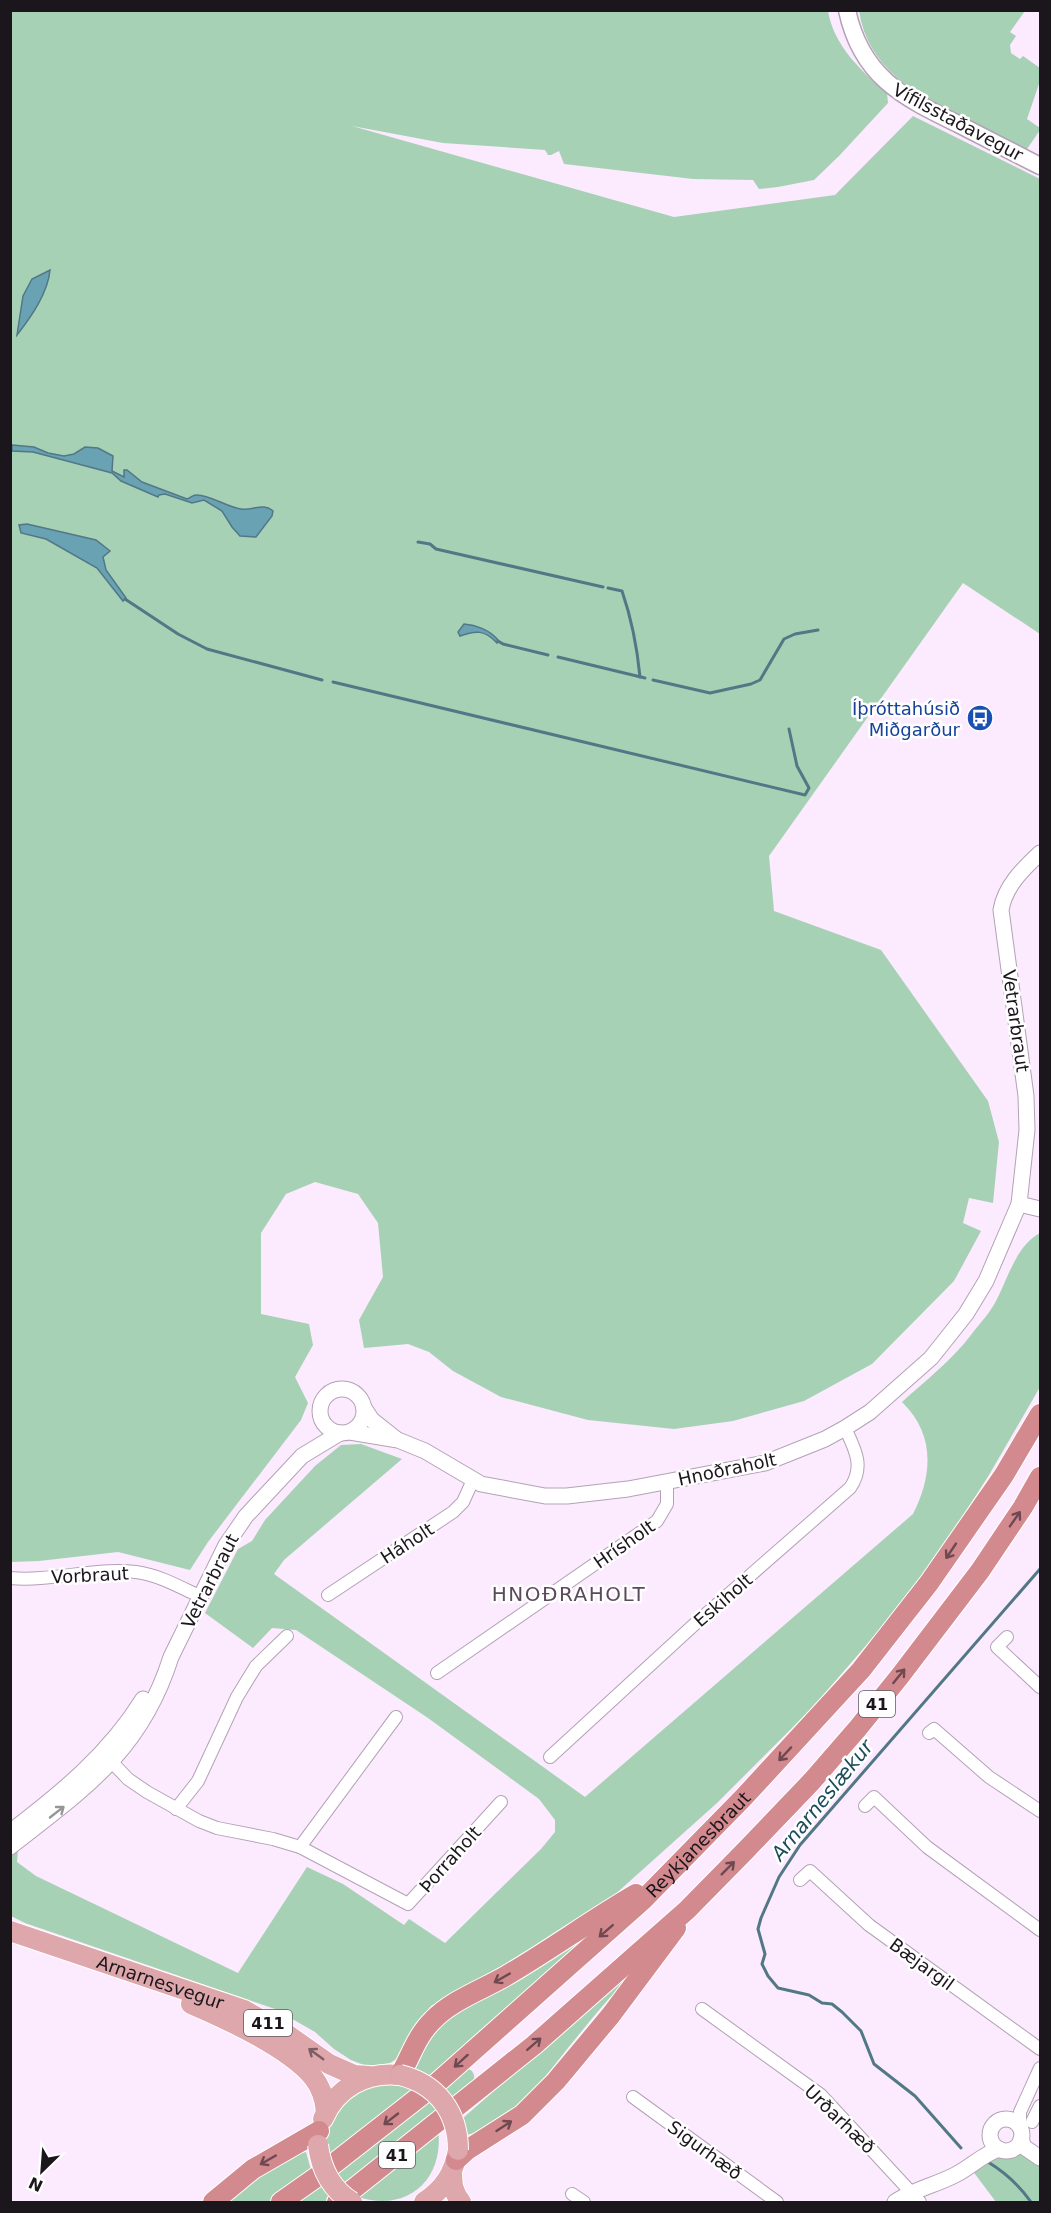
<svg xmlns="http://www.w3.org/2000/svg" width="1051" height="2213" viewBox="0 0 1051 2213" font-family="'DejaVu Sans',sans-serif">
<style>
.green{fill:#a7d1b5}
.water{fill:#69a2b3;stroke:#527886;stroke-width:1.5}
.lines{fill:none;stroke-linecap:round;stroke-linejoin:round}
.stream{stroke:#527886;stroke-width:3}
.minor-casing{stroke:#b3a2b5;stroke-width:14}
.tertiary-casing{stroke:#b3a2b5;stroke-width:17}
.secondary-casing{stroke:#b3a2b5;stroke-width:19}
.primary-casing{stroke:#fff;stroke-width:22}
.trunk-casing{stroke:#fff;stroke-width:22}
.minor{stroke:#fff;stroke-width:12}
.tertiary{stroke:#fff;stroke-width:15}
.secondary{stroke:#fff;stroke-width:16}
.primary{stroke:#dea7ab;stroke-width:20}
.trunk{stroke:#d38a8f;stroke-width:20}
.primary-bridge-casing{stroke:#fff;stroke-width:22;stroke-linecap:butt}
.primary-bridge{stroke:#dea7ab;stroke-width:20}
.oneway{stroke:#6e4a50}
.oneway2{stroke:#989699}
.oneway3{stroke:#7c5e64}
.labels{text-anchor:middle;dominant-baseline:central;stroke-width:5;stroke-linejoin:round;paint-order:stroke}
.shield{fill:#fefefe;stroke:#5f5b60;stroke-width:1.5}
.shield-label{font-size:16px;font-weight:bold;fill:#1b151c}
.street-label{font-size:18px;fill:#1b151c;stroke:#fefefe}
.transit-label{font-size:18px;fill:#164399;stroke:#fefefe;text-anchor:end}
.neighbourhood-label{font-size:20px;letter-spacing:1.5px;fill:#5a4b5c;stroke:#fefefe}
.water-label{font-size:20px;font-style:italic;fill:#1b4c5a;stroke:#fefefe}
</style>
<rect width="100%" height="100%" fill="#fceafe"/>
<g class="green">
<path d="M10,11H828C834,46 861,71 887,93L888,103L839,156L814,180L778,187L759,189L753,180L693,179L564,164L559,151L551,155H548L545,150L443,143L352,126L674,217L835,195L913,116L1040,179V634L963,583L769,856L774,911L881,950L988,1101L999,1142L993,1203L969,1198L963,1223L981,1231L954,1281L872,1364L804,1401L733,1421L674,1429L588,1420L501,1397L453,1371L429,1352L408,1344L364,1348L359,1320L383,1277L378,1223L358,1194L315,1182L286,1194L261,1233V1314L309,1324L313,1345L295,1377L308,1403L301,1420L208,1542L190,1570L118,1552L39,1561L11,1562Z"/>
<path d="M859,11H1025L1010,32L1016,36L1010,45L1011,53L1020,59L1023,56L1040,68V81L1027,119L1040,128V130L1025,152C1003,141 982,129 960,117C913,92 868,68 859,11Z"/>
<path d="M1040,1233V1387L989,1475L943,1547L882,1627L812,1708L717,1803L611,1898L554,1936L431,2006L416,2024L398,2058L390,2063L369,2067L351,2060L334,2049L315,2032L275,2009L25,1923L11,1916L10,1856L18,1849L17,1862L36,1876L238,1973L307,1867L343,1884L404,1925L409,1919L445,1943L541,1849L555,1832V1820L539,1799L428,1718L296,1630L272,1628L253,1648L205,1613L238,1549L252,1541L265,1520L315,1466L341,1445L361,1444L402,1459L284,1560L274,1574L585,1797L913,1514C933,1475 935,1434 902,1402C925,1381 952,1360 971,1335C979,1324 990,1313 996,1301C1008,1278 1016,1246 1040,1233Z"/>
<polygon points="614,1916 434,2082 412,2071 420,2048 445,2018"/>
<path d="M652,1953C627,1979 603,2004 581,2032C548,2071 519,2120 467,2135L463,2118Z"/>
<path d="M467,2068C473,2071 475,2074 474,2081L326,2202H292Z"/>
<path d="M372,2081L402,2085L413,2091L326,2162C321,2147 322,2121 333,2107C341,2098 362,2088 372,2081Z"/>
<path d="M438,2128C445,2179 408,2213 358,2197Z"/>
<polygon points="1018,2149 1040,2165 1040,2202 996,2202 972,2170 1002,2155"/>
<path d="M306,2152L313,2177L277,2202H222C242,2182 277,2158 306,2152Z"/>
</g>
<g class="water">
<path d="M50,270C48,293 31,317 17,335L23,296L32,279Z"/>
<path d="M12,445L34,447L48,453L64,456L74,454L85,447L98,448L113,456L112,471L124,477V470H127L142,482L187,499C190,498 193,495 196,495C208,494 227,507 241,509C253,511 263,502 273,511L272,516L256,537L240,536L232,527L222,511L204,500L192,503L165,494L159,495L158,497L121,481L112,473L33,452L12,451Z"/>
<polygon points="27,524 96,540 110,551 103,557 106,570 126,598 123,601 97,568 46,539 21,533 19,525"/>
<path d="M464,624C476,625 490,630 498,640L497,643C485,630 476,630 460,636L458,632Z"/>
</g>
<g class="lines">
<g class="stream">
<polyline points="418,542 430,544 436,549 603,587"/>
<path d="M608,588L622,591C632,620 637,646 640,677"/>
<polyline points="125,599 178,634 207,649 322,680"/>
<polyline points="498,641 503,644 548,655"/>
<polyline points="558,657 645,678"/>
<polyline points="653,680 710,693 751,684 760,680 784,639 795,634 818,630"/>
<polyline points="333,682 805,795 809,788 797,766 789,729"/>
<polyline points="961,2148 915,2096 874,2064 861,2031 842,2012 832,2004 822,2003 809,1995 778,1988 768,1976 762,1964 765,1954 758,1929 761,1918 779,1877 800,1845 1040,1569"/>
<path d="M988,2162C1006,2173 1019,2185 1031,2202"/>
</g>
<defs>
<g id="minor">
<path d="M10,1578C52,1582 94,1567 136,1572C159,1575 180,1587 201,1597"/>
<polyline points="328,1595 453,1512 463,1502 473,1480"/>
<polyline points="1007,1637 997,1647 1040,1687"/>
<polyline points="437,1673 657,1521 667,1504 667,1482"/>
<polyline points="929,1733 934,1729 989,1777 1040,1811"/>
<polyline points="106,1756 128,1779 147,1792 199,1821 217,1828 273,1839 300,1847 408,1904 501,1802"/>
<path d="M550,1757L697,1622L850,1488C865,1467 855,1449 845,1428"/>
<polyline points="865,1806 874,1797 927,1847 1040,1930"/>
<polyline points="176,1809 198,1781 237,1697 256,1666 287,1636"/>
<polyline points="300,1847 396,1717"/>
<polyline points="800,1880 810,1871 869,1925 1040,2049"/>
<polyline points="702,2009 821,2095 920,2202"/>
<polyline points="633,2097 777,2202"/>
<polyline points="1032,2122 1040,2106"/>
<polyline points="1020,2127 1020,2112 1040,2068"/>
<polyline points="572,2194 584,2202"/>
</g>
<g id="tertiary">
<polyline points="1019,1204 1040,1209"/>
<circle cx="342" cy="1411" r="22"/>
<polyline points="364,1408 372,1420 396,1439"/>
<path d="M350,1432L398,1440L425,1451L481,1484L545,1496H567L628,1489L765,1463L825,1439L845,1428L870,1412L931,1358L966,1314L986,1281L1019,1204L1027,1130L1026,1096L1001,910C1005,886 1023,869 1040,853"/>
<path d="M10,1832C61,1793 109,1754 143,1699"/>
<path d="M10,1847C84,1789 141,1752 171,1657L226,1545L246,1516L302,1456L340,1433"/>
<circle cx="1006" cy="2135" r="16"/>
<polyline points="1021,2139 1024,2147 1040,2158"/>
<path d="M895,2202C912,2190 936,2185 955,2175C971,2167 983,2154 999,2149"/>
</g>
<path id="secondary" d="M847,10C861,76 902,97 958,124C985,138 1013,152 1040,166"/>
<g id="primary">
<path id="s1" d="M10,1931L244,2010L285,2033L329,2064L354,2075L369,2076"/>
<path d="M191,2004C226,2019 289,2048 313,2077C321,2087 325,2100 326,2112"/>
<path d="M323,2119C336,2088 366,2071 400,2075"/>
<path d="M452,2171C452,2184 453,2192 461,2202"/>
<path d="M424,2202C444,2189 454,2173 458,2150"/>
</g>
<g id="trunk">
<path d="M400,2075C411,2056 417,2035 433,2020C451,2001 481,1990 504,1977C549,1951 591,1920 636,1894"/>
<polyline points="456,2160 467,2150 522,2115 556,2081 611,2015 676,1928"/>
<polyline points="213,2202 253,2169 319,2131"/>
<path id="s2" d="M281,2202L318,2176L437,2083L643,1900L744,1797L861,1670L929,1583L1004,1475L1040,1414"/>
<polyline points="337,2202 534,2045 687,1910 745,1851 812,1781 858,1728 900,1676 980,1571 1023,1507 1040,1477"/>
</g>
</defs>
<use href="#minor" class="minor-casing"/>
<use href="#tertiary" class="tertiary-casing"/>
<use href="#secondary" class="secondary-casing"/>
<use href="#primary" class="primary-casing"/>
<use href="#trunk" class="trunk-casing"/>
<use href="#minor" class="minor"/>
<use href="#tertiary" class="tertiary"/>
<use href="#secondary" class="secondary"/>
<use href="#primary" class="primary"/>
<use href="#trunk" class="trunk"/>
<defs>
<g id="primary-bridge">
<path d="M400,2075C437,2084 458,2112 458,2150"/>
<path d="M318,2145C321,2169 331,2189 352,2202"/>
</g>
</defs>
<use href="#primary-bridge" class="primary-bridge-casing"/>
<use href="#primary-bridge" class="primary-bridge"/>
</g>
<defs><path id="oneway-shaft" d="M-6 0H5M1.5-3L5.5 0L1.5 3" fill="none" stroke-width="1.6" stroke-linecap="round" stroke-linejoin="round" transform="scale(1.5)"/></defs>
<g class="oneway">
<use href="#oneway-shaft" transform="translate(1015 1519) rotate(-55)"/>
<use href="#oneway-shaft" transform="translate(951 1551) rotate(124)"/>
<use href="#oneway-shaft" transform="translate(899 1676) rotate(-51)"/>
<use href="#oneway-shaft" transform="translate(785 1754) rotate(133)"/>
<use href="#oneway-shaft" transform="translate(728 1868) rotate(-45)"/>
<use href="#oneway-shaft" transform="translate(606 1931) rotate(139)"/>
<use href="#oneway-shaft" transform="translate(502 1978) rotate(150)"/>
<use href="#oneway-shaft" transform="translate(534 2044) rotate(-41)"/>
<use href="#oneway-shaft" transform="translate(461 2061) rotate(138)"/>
<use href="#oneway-shaft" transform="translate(391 2119) rotate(142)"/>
<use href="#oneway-shaft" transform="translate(504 2126) rotate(-33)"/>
<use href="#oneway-shaft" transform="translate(268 2160) rotate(150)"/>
</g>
<use class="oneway2" href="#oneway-shaft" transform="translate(57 1812) rotate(-38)"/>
<use class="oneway3" href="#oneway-shaft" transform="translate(316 2054) rotate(-144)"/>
<defs>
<symbol id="bus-disc" viewBox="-11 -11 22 22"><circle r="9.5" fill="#1a4fb4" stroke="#fefefe"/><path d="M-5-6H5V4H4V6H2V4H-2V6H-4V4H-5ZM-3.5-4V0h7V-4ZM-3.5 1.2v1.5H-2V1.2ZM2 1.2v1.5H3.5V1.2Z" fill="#fff"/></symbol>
</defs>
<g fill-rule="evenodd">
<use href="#bus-disc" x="965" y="703" width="30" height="30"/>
</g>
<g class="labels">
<g class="shield">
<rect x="859" y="1691" width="36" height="26" rx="4.5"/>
<rect x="244" y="2010" width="48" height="26" rx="4.5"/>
<rect x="379" y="2142" width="36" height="26" rx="4.5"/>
</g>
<g class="shield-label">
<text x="877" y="1704">41</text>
<text x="268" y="2023">411</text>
<text x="397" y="2155">41</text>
</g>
<g class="street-label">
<text transform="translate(958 122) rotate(28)">Vífilsstaðavegur</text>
<text transform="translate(1016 1021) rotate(82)">Vetrarbraut</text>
<text transform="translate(727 1469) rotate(-12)">Hnoðraholt</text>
<text transform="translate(407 1543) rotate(-33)">Háholt</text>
<text transform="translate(624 1544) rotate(-35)">Hrísholt</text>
<text transform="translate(90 1575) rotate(-3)">Vorbraut</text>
<text transform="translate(210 1581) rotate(-63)">Vetrarbraut</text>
<text transform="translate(723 1600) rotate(-41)">Eskiholt</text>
<text stroke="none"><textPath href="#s2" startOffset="550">Reykjanesbraut</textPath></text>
<text transform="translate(450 1859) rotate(-48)">Þorraholt</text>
<text transform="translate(922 1964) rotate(36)">Bæjargil</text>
<text stroke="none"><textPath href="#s1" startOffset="159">Arnarnesvegur</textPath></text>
<text transform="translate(840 2119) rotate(44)">Urðarhæð</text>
<text transform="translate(705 2150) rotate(36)">Sigurhæð</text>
</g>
<g class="transit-label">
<text x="960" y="708">Íþróttahúsið<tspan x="960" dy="21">Miðgarður</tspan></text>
</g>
<g class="neighbourhood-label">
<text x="569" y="1594">HNOÐRAHOLT</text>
</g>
<g class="water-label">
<text transform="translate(822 1800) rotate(-51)">Arnarneslækur</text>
</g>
</g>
<rect width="1051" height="2213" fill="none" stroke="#1b151c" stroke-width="24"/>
<g transform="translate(42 2171) rotate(205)" stroke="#fefefe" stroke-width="4.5" paint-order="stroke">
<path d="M0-4.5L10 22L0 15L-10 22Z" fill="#1b151c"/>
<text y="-9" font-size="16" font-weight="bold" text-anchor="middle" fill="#1b151c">N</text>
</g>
</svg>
